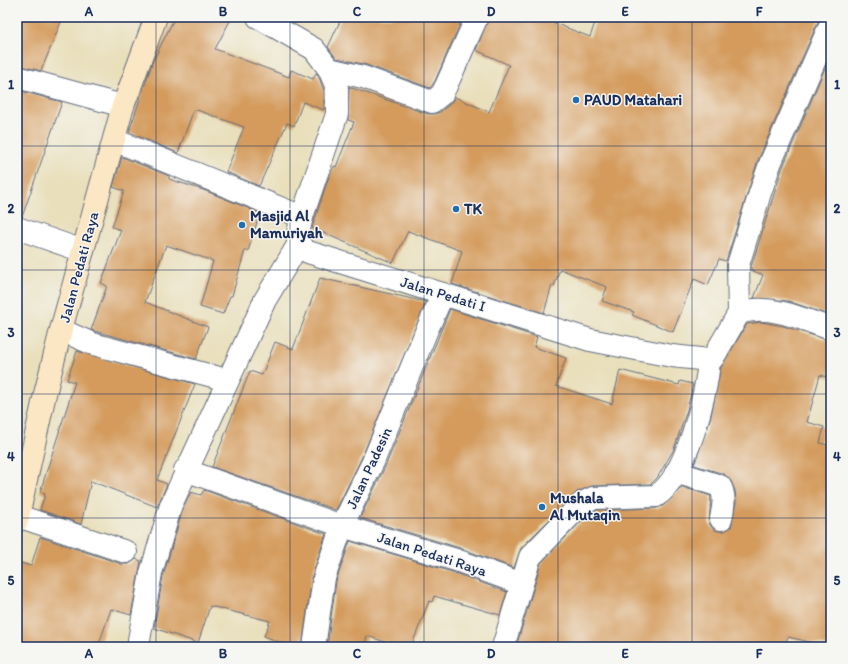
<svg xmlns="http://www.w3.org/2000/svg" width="848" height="664" viewBox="0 0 848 664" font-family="Itim,sans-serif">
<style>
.building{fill:#d49b5d}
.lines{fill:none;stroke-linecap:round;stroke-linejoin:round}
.street-casing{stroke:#636d7f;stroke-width:24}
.secondary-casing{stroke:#636d7f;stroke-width:24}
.street{stroke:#fff;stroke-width:22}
.secondary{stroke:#fbe7c3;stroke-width:22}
.grid{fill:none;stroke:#1b2f5e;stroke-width:1;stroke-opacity:0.55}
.poi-dot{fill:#1f6fb2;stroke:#f6f6f2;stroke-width:1.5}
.labels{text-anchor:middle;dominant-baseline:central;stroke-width:3;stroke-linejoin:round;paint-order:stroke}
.poi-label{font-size:15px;font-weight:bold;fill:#1b2f5e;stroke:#f6f6f2;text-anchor:start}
.street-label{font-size:15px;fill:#1b2f5e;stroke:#f6f6f2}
.neatline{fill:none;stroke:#1b2f5e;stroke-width:1.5}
.grid-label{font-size:13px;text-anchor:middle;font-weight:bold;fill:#1b2f5e}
</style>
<rect width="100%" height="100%" fill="#f6f6f2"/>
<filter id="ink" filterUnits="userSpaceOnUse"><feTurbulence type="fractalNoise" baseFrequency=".025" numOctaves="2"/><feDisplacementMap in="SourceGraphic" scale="8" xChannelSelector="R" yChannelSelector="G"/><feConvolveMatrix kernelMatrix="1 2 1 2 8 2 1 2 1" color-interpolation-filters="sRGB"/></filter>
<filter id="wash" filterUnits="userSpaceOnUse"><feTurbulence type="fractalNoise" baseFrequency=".012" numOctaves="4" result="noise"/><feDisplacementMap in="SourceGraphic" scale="16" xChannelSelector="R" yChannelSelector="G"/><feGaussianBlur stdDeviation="0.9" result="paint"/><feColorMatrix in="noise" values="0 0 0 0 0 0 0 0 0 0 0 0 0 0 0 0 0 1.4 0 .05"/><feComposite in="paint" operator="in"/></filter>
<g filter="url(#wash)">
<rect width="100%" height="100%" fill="#e9dfbb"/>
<g id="blocks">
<g class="building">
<polygon points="17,17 63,17 41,71 17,65"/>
<polygon points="175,17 232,17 215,49 289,77 291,70 313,79 316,73 318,75 324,91 324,110 303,102 294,126 287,123 259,186 226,172 244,127 194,109 178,153 129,132 152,63"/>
<polygon points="342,17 463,17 435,81 430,88 367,65 336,58 328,47"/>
<polygon points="489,17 539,17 590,37 597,17 820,17 758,160 726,261 719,259 708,285 694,279 673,332 632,315 634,312 602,301 607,287 560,269 554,286 552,285 544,313 452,284 462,251 408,231 393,263 312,228 328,179 334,166 336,167 354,122 348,120 349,87 428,114 434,114 440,112 450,104 455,97 489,112 509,65 476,50"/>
<polygon points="831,54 831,316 788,301 754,298 763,275 751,270 751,267 782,169"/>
<polygon points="17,90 62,102 22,217 17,216"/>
<polygon points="122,157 169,176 169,179 206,191 260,213 248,251 245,250 232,296 230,296 223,314 200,307 213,261 166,245 145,302 208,327 196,359 91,330 107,286 101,283 121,230 112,227 124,191 113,187"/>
<polygon points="320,278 426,302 362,457 336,510 212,467 250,371 262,375 275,342 293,349"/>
<polygon points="450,309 537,337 534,347 566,358 556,386 612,404 620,370 679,385 680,381 693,384 687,410 674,449 657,478 651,484 592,486 577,492 521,548 514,568 460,548 360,518 385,467"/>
<polygon points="761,322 783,326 831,341 831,378 820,375 807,422 824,427 820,443 831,446 831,647 788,637 784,647 516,647 541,563 589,513 596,510 657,508 664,505 682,487 711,496 709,523 713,529 718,531 725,531 731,527 736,502 735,491 731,481 724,474 694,465 711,416 721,367 747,324"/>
<polygon points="77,351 195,384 157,480 167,484 157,507 91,481 81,524 40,510 45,494 40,492 75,382 67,380"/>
<polygon points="204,490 326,534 312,576 302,647 292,647 264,636 270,621 210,606 198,643 154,628 163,576 183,509 191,492 201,495"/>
<polygon points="40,537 122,564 129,564 136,559 141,561 131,615 111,609 98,647 17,647 17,562 31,566"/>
<polygon points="350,541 452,572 507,592 500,615 434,596 432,602 429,601 411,647 400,647 367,636 364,647 327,647 336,581"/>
</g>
</g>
</g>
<g filter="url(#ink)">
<use href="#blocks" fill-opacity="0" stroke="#636d7f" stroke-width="1"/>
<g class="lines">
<defs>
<g id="street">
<polyline points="258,17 314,49 329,69 337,88 337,114 302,217 298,233 298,245"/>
<polyline points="329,69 363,77 432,102 442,94 446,86 477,17"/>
<polyline points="17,77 123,106"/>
<polyline points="114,140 302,217"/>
<polyline points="17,228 83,251"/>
<path d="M298,245L308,252L590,340L672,356L709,360L713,358L739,313C768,303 804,319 831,329"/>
<polyline points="739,313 738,265 760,193 770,164 831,23"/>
<polyline points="61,330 93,344 227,380"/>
<polyline points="185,470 342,526 456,560 522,584"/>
<path d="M676,472L720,486C726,496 723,508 721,519"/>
<polyline points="18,516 126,552"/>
<polyline points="139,640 151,573 171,505 265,300 298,245"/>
<polyline points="314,647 324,578 342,526 373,462 426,332 443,294"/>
<path d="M503,647L530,557L582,503L593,498L656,496C686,478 707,394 709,360"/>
</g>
<polyline id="secondary" points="17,521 45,394 61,330 123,106 156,17"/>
</defs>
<use href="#street" class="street-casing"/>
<use href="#secondary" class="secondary-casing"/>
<use href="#street" class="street"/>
<use href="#secondary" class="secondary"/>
</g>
</g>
<path class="grid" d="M156,17V647M290,17V647M424,17V647M558,17V647M692,17V647M17,146H831M17,270H831M17,394H831M17,518H831"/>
<g class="poi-dot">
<circle cx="576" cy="100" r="4"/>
<circle cx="456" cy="209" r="4"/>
<circle cx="242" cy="225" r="4"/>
<circle cx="542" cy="507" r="4"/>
</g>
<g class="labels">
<g class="poi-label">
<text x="584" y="100">PAUD Matahari</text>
<text x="464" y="209">TK</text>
<text x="250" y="216">Masjid Al<tspan x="250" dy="17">Mamuriyah</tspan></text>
<text x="550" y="498">Mushala<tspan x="550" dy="17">Al Mutaqin</tspan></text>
</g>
<g class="street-label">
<text transform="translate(79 267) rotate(-75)">Jalan Pedati Raya</text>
<text transform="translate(443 294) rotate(17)">Jalan Pedati I</text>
<text transform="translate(369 468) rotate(-65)">Jalan Padesin</text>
<text transform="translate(432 554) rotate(18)">Jalan Pedati Raya</text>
</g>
</g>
<rect width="848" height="664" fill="none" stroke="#f6f6f2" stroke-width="44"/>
<rect x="22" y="22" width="804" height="620" class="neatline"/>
<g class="grid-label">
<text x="89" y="16">A</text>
<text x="223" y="16">B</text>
<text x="357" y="16">C</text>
<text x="491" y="16">D</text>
<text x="625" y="16">E</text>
<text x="759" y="16">F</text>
<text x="11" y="89">1</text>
<text x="837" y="89">1</text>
<text x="11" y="213">2</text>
<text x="837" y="213">2</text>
<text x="11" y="337">3</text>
<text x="837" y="337">3</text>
<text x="11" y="461">4</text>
<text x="837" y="461">4</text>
<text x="11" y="585">5</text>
<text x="837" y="585">5</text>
<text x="89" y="658">A</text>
<text x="223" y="658">B</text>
<text x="357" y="658">C</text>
<text x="491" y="658">D</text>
<text x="625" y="658">E</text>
<text x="759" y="658">F</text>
</g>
</svg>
